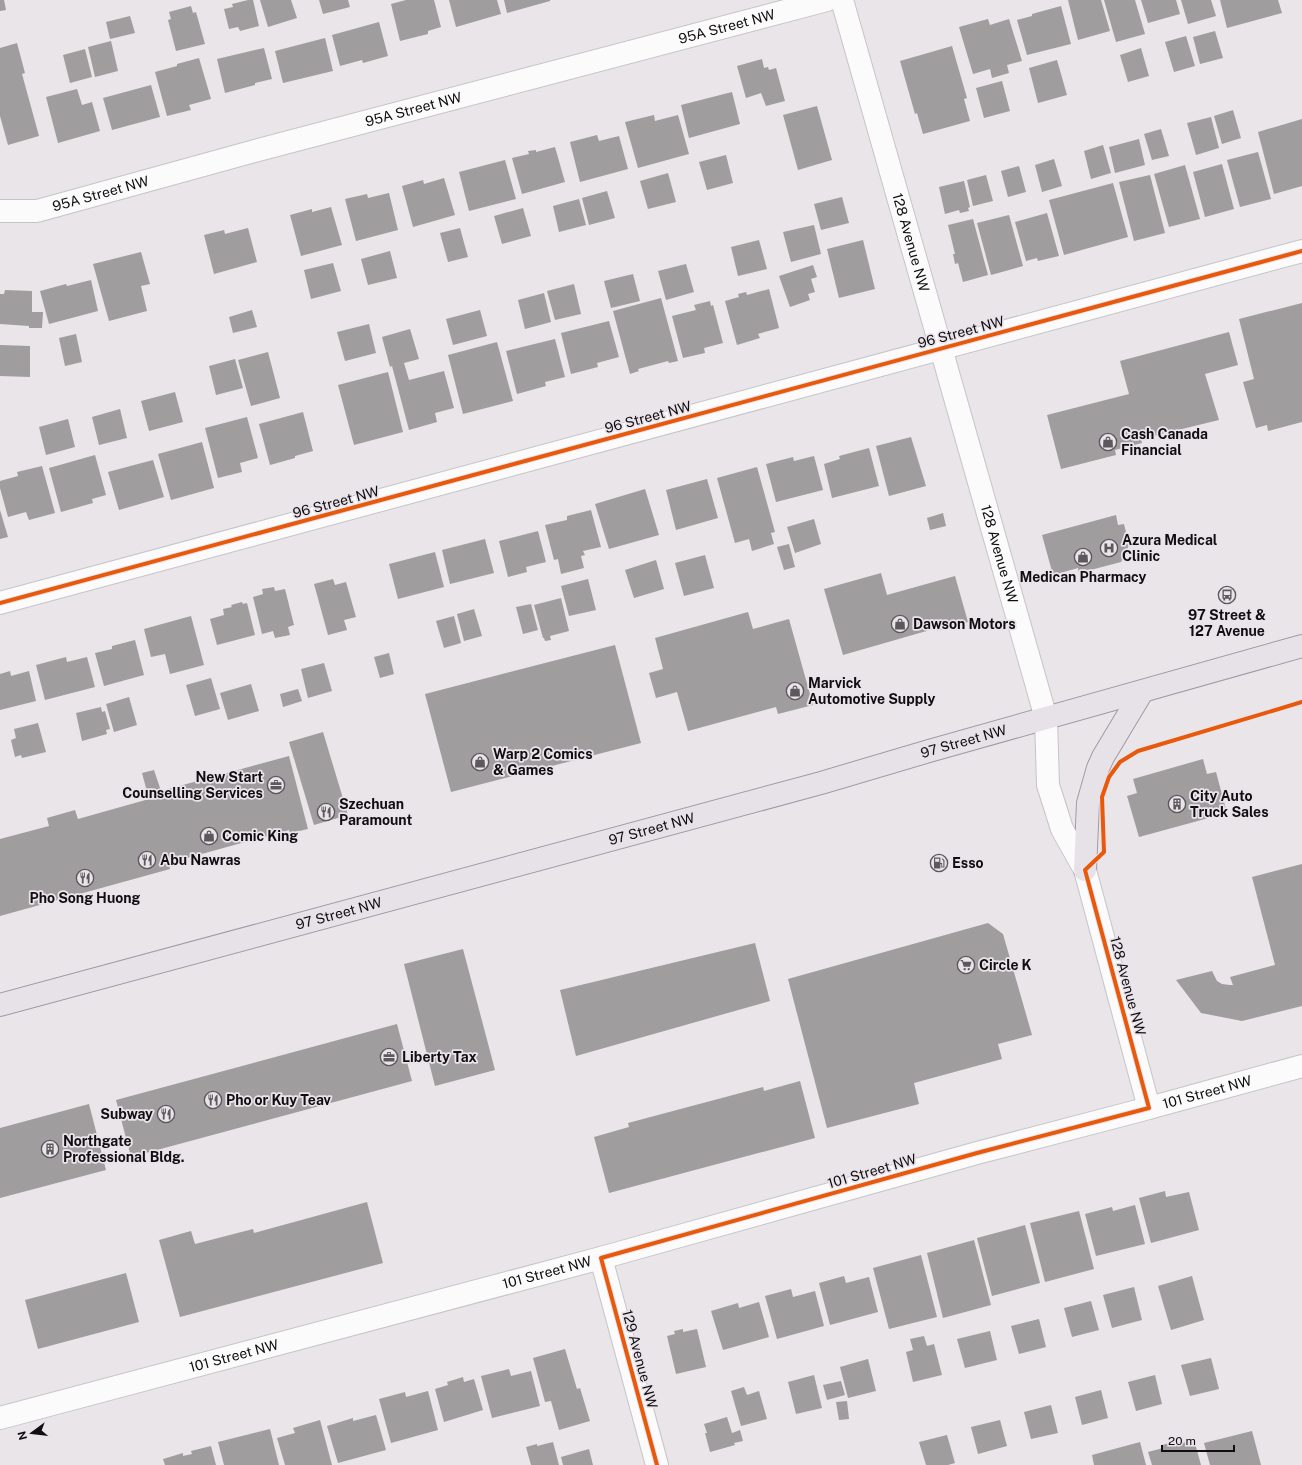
<svg xmlns="http://www.w3.org/2000/svg" width="1302" height="1465" viewBox="0 0 1302 1465" font-family="'Public Sans',sans-serif">
<style>
.building{fill:#9f9d9e}
.lines{fill:none;stroke-linecap:round;stroke-linejoin:round}
.minor-casing{stroke:#c6c4c6;stroke-width:24}
.tertiary-casing{stroke:#c6c4c6;stroke-width:24}
.primary-casing{stroke:#a39aa4;stroke-width:24}
.minor{stroke:#fcfbfc;stroke-width:22}
.tertiary{stroke:#fcfbfc;stroke-width:22}
.primary{stroke:#e7e2e8;stroke-width:22}
.cycleway-casing{stroke:#eae4ea;stroke-width:6}
.cycleway{stroke:#e8590c;stroke-width:4}
.labels{text-anchor:middle;dominant-baseline:central;stroke-width:3.5;stroke-linejoin:round;paint-order:stroke}
.street-label{font-size:14px;fill:#100e10;stroke:#eae4ea}
.poi-label{font-size:14px;font-weight:bold;fill:#100e10;stroke:#eae4ea;text-anchor:start}
</style>
<rect width="100%" height="100%" fill="#e9e5e9"/>
<g class="building">
<polygon points="0,0 4,0 6,10 0,11"/>
<polygon points="248,0 253,0 259,26 240,31 238,27 229,29 224,9 233,7 232,4"/>
<polygon points="260,0 291,0 297,18 268,27"/>
<polygon points="319,0 348,0 350,7 323,14"/>
<polygon points="406,0 434,0 441,27 428,31 428,34 400,41 391,4"/>
<polygon points="449,0 497,0 501,14 456,27"/>
<polygon points="504,0 550,0 550,1 507,13"/>
<polygon points="1068,0 1101,0 1110,31 1078,40"/>
<polygon points="1104,0 1135,0 1145,34 1116,42"/>
<polygon points="1141,0 1176,0 1180,14 1148,23"/>
<polygon points="1181,0 1211,0 1216,16 1188,24"/>
<polygon points="1220,0 1278,0 1282,13 1227,28"/>
<polygon points="191,6 193,13 196,12 205,44 176,51 168,20 171,19 169,12"/>
<polygon points="1061,6 1071,44 1027,55 1017,20 1032,16 1032,14"/>
<polygon points="130,16 135,33 110,39 106,22"/>
<polygon points="988,19 990,25 1009,19 1022,61 1007,65 1009,73 992,78 990,69 973,74 959,27"/>
<polygon points="379,22 388,56 363,63 362,60 340,66 332,35"/>
<polygon points="1215,31 1223,58 1200,64 1193,37"/>
<polygon points="1186,36 1195,66 1174,72 1165,42"/>
<polygon points="325,38 333,71 283,83 275,51"/>
<polygon points="111,41 118,71 95,77 88,47"/>
<polygon points="17,43 25,73 22,74 39,136 8,145 0,116 0,48"/>
<polygon points="952,46 967,98 964,99 970,121 923,134 917,113 915,114 900,61"/>
<polygon points="264,48 272,79 255,83 255,85 225,93 217,59"/>
<polygon points="1141,48 1149,76 1128,82 1120,55"/>
<polygon points="85,49 92,77 70,83 63,55"/>
<polygon points="199,58 211,99 189,105 191,110 167,116 155,72 177,66 177,64"/>
<polygon points="762,59 764,68 768,67 769,70 776,68 785,101 766,106 761,93 746,98 737,66"/>
<polygon points="1057,60 1067,95 1038,103 1029,68"/>
<polygon points="1002,81 1010,111 984,118 976,88"/>
<polygon points="151,85 160,117 112,130 103,98"/>
<polygon points="77,89 82,105 92,102 100,131 58,143 46,97"/>
<polygon points="732,92 740,124 689,138 681,105"/>
<polygon points="817,106 832,160 798,170 783,115"/>
<polygon points="1233,110 1241,138 1222,144 1214,116"/>
<polygon points="654,115 655,121 678,115 689,154 638,168 625,122"/>
<polygon points="1211,117 1219,148 1196,155 1187,123"/>
<polygon points="1302,119 1302,186 1274,194 1258,132"/>
<polygon points="1161,129 1169,156 1152,160 1144,134"/>
<polygon points="597,135 599,141 619,136 628,169 580,182 570,142"/>
<polygon points="1139,139 1145,165 1115,173 1109,147"/>
<polygon points="1103,145 1111,173 1091,179 1084,151"/>
<polygon points="555,147 565,182 522,194 512,158 529,154 528,151 536,150 536,152"/>
<polygon points="1258,152 1271,199 1240,207 1227,160"/>
<polygon points="726,155 733,183 707,190 699,162"/>
<polygon points="1054,159 1062,186 1042,192 1035,165"/>
<polygon points="505,160 516,199 469,211 459,172"/>
<polygon points="1222,164 1234,209 1205,217 1193,172"/>
<polygon points="1185,165 1200,219 1169,227 1154,174"/>
<polygon points="1019,166 1026,192 1008,197 1001,171"/>
<polygon points="668,173 676,202 648,209 640,181"/>
<polygon points="986,175 993,201 973,206 967,180"/>
<polygon points="1150,175 1165,233 1134,241 1119,182"/>
<polygon points="444,178 455,215 413,227 402,186 423,180 424,184"/>
<polygon points="964,181 970,207 968,208 969,211 960,213 959,210 945,214 939,187"/>
<polygon points="1113,183 1128,237 1064,255 1049,200"/>
<polygon points="607,191 615,218 589,225 582,198"/>
<polygon points="389,193 398,230 356,241 345,199 367,194 368,198"/>
<polygon points="842,197 849,223 821,230 814,204"/>
<polygon points="579,199 586,225 559,232 553,206"/>
<polygon points="331,207 342,245 301,256 290,215 312,209 312,212"/>
<polygon points="523,208 531,236 502,244 494,216"/>
<polygon points="1047,213 1059,256 1038,261 1037,258 1026,261 1015,222"/>
<polygon points="1009,215 1023,266 991,275 977,223"/>
<polygon points="973,219 988,275 963,282 958,263 955,264 953,254 955,254 948,225"/>
<polygon points="814,225 821,254 791,262 783,232"/>
<polygon points="248,228 257,262 214,274 204,235 224,230 225,234"/>
<polygon points="460,228 468,257 448,262 440,233"/>
<polygon points="759,240 767,269 738,276 731,247"/>
<polygon points="863,240 875,289 839,298 827,249"/>
<polygon points="390,251 397,278 368,285 361,259"/>
<polygon points="141,252 150,284 141,286 147,311 109,321 93,264"/>
<polygon points="333,263 341,291 311,299 304,270"/>
<polygon points="686,264 694,292 666,300 658,271"/>
<polygon points="813,265 817,277 811,279 815,292 808,294 810,300 790,307 779,276"/>
<polygon points="633,274 640,301 611,308 604,281"/>
<polygon points="91,280 98,311 49,324 40,291 66,284 67,286"/>
<polygon points="574,284 581,314 555,320 547,291"/>
<polygon points="769,289 779,328 758,334 760,338 737,345 725,301 739,297 738,294 746,292 747,295"/>
<polygon points="5,290 32,291 32,312 43,312 42,328 29,328 29,326 0,324 0,294 4,294"/>
<polygon points="544,293 551,322 525,329 518,300"/>
<polygon points="661,298 678,361 669,363 668,361 638,369 639,371 630,374 613,311"/>
<polygon points="710,301 711,306 713,305 723,343 704,348 705,353 683,358 672,316 696,310 694,305"/>
<polygon points="1302,303 1302,422 1268,431 1267,425 1256,428 1243,382 1254,379 1239,319"/>
<polygon points="252,310 257,327 233,333 229,317"/>
<polygon points="480,310 487,336 453,345 446,319"/>
<polygon points="609,321 619,357 597,363 598,367 571,374 561,333"/>
<polygon points="369,324 376,353 345,361 337,332"/>
<polygon points="410,329 419,359 404,363 409,380 444,371 454,408 435,413 437,422 409,430 392,366 390,367 382,337"/>
<polygon points="1229,332 1238,365 1205,374 1219,420 1141,439 1142,443 1115,450 1116,455 1061,469 1047,415 1129,394 1120,361"/>
<polygon points="76,334 82,362 65,366 59,338"/>
<polygon points="555,339 565,377 545,382 546,386 517,394 506,351"/>
<polygon points="497,342 513,401 463,414 448,355"/>
<polygon points="0,345 30,346 30,377 0,376"/>
<polygon points="268,352 280,398 251,406 238,360"/>
<polygon points="235,359 243,388 216,395 209,366"/>
<polygon points="388,372 403,432 354,445 338,385"/>
<polygon points="175,392 183,422 149,431 141,401"/>
<polygon points="120,409 127,438 99,445 92,417"/>
<polygon points="303,412 313,451 295,456 295,458 270,465 259,424"/>
<polygon points="247,417 258,458 240,463 242,472 218,478 205,428"/>
<polygon points="68,419 75,447 46,455 39,427"/>
<polygon points="911,437 926,486 889,496 876,446"/>
<polygon points="202,442 214,488 171,500 158,454"/>
<polygon points="869,448 879,486 832,498 824,464 840,459 839,456"/>
<polygon points="95,455 106,495 92,499 93,503 61,512 49,468"/>
<polygon points="814,456 823,490 776,502 766,464 793,457 794,461"/>
<polygon points="153,460 164,497 119,510 108,472"/>
<polygon points="42,466 55,513 29,520 26,512 8,517 0,488 0,481 18,476 17,472"/>
<polygon points="757,467 775,532 771,533 774,544 752,551 749,539 735,543 717,478"/>
<polygon points="707,479 718,518 676,530 666,490"/>
<polygon points="645,489 659,535 609,549 595,504"/>
<polygon points="0,510 8,537 0,539"/>
<polygon points="591,510 601,547 583,551 585,555 581,556 584,568 561,574 558,559 554,560 545,525 567,520 567,516"/>
<polygon points="943,513 946,526 930,530 927,518"/>
<polygon points="1116,515 1118,525 1124,524 1129,545 1121,562 1079,573 1078,568 1053,575 1042,535"/>
<polygon points="814,519 821,544 795,553 787,527"/>
<polygon points="538,531 546,562 526,567 527,572 508,577 499,541"/>
<polygon points="485,539 494,573 450,584 442,550"/>
<polygon points="789,544 795,567 784,570 777,547"/>
<polygon points="435,552 444,587 398,599 389,564"/>
<polygon points="705,555 714,588 684,596 675,563"/>
<polygon points="656,560 664,589 634,598 625,570"/>
<polygon points="881,573 887,595 955,576 968,622 937,631 937,628 843,655 824,589"/>
<polygon points="333,579 335,585 346,582 356,617 344,620 347,630 328,635 314,584"/>
<polygon points="588,579 596,610 569,616 561,586"/>
<polygon points="274,587 275,591 285,589 294,625 288,627 290,635 275,638 273,631 262,634 253,597 263,594 262,589"/>
<polygon points="561,598 569,631 550,636 551,640 545,641 544,638 543,638 534,605"/>
<polygon points="242,602 243,604 247,603 255,635 217,645 210,619 224,615 223,609 232,607 231,605"/>
<polygon points="531,604 538,630 523,634 516,607"/>
<polygon points="474,609 482,636 464,641 457,614"/>
<polygon points="748,612 753,629 789,619 813,705 778,714 776,707 688,731 677,692 656,698 649,673 663,669 655,638"/>
<polygon points="191,616 204,665 170,674 165,654 151,657 144,629"/>
<polygon points="454,616 461,643 444,648 436,621"/>
<polygon points="135,640 144,675 104,686 95,653 112,649 112,646"/>
<polygon points="615,645 641,743 451,792 425,694"/>
<polygon points="389,653 394,674 380,678 374,657"/>
<polygon points="66,657 67,662 87,657 95,687 45,700 36,665"/>
<polygon points="324,663 332,691 308,698 301,669"/>
<polygon points="10,671 11,676 29,671 36,701 0,710 0,674"/>
<polygon points="211,678 220,709 195,716 186,685"/>
<polygon points="251,684 259,711 228,720 220,693"/>
<polygon points="298,689 302,701 283,707 280,694"/>
<polygon points="129,697 137,725 114,732 106,704"/>
<polygon points="101,707 102,712 105,711 110,729 106,730 107,734 82,741 76,713"/>
<polygon points="38,723 46,752 22,758 21,755 15,757 11,740 16,738 14,729"/>
<polygon points="323,732 348,815 314,825 289,742"/>
<polygon points="289,756 308,829 290,833 289,830 169,863 170,869 0,916 0,839 49,826 47,818 75,810 78,819 149,799 142,773 154,770 161,791"/>
<polygon points="1203,759 1207,774 1216,772 1227,813 1139,837 1127,796 1137,793 1133,779"/>
<polygon points="1302,864 1302,1006 1242,1021 1201,1013 1176,980 1212,971 1217,981 1222,984 1230,985 1233,985 1230,977 1275,965 1252,877"/>
<polygon points="988,923 1003,934 1032,1035 998,1044 1002,1059 914,1083 919,1104 827,1128 788,979"/>
<polygon points="755,943 770,1001 576,1056 560,990"/>
<polygon points="463,949 495,1070 435,1086 404,964"/>
<polygon points="397,1024 412,1081 131,1157 116,1100"/>
<polygon points="800,1081 815,1138 609,1193 594,1137 629,1127 628,1123 763,1087 764,1091"/>
<polygon points="89,1104 106,1170 0,1198 0,1128"/>
<polygon points="1165,1191 1166,1197 1189,1192 1199,1230 1151,1243 1139,1198"/>
<polygon points="367,1202 383,1263 180,1317 159,1240 191,1231 195,1244 253,1229 254,1233"/>
<polygon points="1135,1205 1145,1244 1096,1256 1085,1214 1112,1207 1113,1211"/>
<polygon points="1079,1211 1094,1269 1045,1282 1030,1223"/>
<polygon points="1025,1225 1040,1283 992,1296 977,1238"/>
<polygon points="974,1240 991,1305 943,1318 927,1253"/>
<polygon points="921,1255 937,1317 889,1329 873,1268"/>
<polygon points="126,1273 139,1322 38,1349 25,1300"/>
<polygon points="844,1276 846,1283 869,1277 878,1312 830,1325 819,1283"/>
<polygon points="1192,1276 1204,1320 1171,1330 1158,1286"/>
<polygon points="1134,1287 1142,1320 1112,1328 1103,1295"/>
<polygon points="791,1289 793,1297 815,1291 824,1326 777,1339 765,1296"/>
<polygon points="1091,1301 1099,1330 1072,1337 1064,1308"/>
<polygon points="759,1302 769,1337 723,1350 711,1311 738,1303 739,1308"/>
<polygon points="1039,1319 1046,1347 1019,1354 1011,1326"/>
<polygon points="683,1329 683,1332 697,1329 706,1367 676,1374 667,1336 675,1334 674,1331"/>
<polygon points="990,1331 997,1360 965,1368 957,1339"/>
<polygon points="924,1336 927,1346 934,1344 942,1375 913,1382 906,1352 913,1350 910,1339"/>
<polygon points="565,1349 577,1389 580,1388 590,1421 559,1430 551,1401 545,1402 533,1358"/>
<polygon points="1211,1358 1219,1389 1190,1396 1181,1365"/>
<polygon points="868,1359 876,1391 848,1398 840,1367"/>
<polygon points="509,1369 511,1376 531,1371 540,1406 492,1418 481,1376"/>
<polygon points="814,1375 822,1408 796,1414 788,1382"/>
<polygon points="1155,1375 1162,1404 1136,1411 1128,1382"/>
<polygon points="463,1377 464,1382 474,1379 483,1410 444,1422 435,1389 448,1385 447,1382"/>
<polygon points="841,1381 845,1395 827,1400 823,1385"/>
<polygon points="744,1387 747,1395 759,1391 767,1419 741,1426 731,1391"/>
<polygon points="1101,1390 1108,1418 1082,1425 1075,1397"/>
<polygon points="428,1391 438,1430 391,1443 379,1399 405,1392 406,1397"/>
<polygon points="847,1401 849,1419 839,1420 836,1402"/>
<polygon points="1051,1405 1058,1433 1031,1439 1024,1412"/>
<polygon points="376,1415 386,1450 338,1463 327,1426 353,1418 353,1421"/>
<polygon points="727,1417 732,1433 740,1430 743,1441 734,1443 735,1445 710,1452 705,1433 707,1433 704,1424"/>
<polygon points="320,1420 332,1465 285,1465 277,1438 295,1433 293,1428"/>
<polygon points="1000,1420 1007,1446 978,1454 971,1427"/>
<polygon points="270,1429 279,1465 224,1465 218,1442"/>
<polygon points="1252,1431 1261,1465 1210,1465 1204,1443"/>
<polygon points="947,1435 955,1463 948,1465 926,1465 919,1442"/>
<polygon points="1194,1440 1201,1465 1152,1465 1148,1452 1163,1448 1162,1445 1174,1442 1175,1445"/>
<polygon points="553,1442 559,1465 531,1465 526,1447 537,1444 537,1446"/>
<polygon points="1140,1442 1146,1465 1094,1465 1092,1455"/>
<polygon points="211,1446 216,1465 165,1465 163,1459 183,1453 183,1456 192,1454 191,1451"/>
<polygon points="589,1449 593,1465 563,1465 561,1457"/>
</g>
<g class="lines">
<defs>
<g id="minor">
<path id="s1" d="M842,0L1046,718"/>
<path id="s2" d="M0,211H37L251,152L827,0"/>
<polyline points="0,603 1302,251"/>
<polyline points="601,1258 657,1465"/>
<path id="s3" d="M0,1418L601,1258L977,1153L1149,1108"/>
</g>
<g id="tertiary">
<path id="s4" d="M1046,718L1048,785L1062,829L1085,870L1149,1108L1302,1066"/>
</g>
<g id="primary">
<polyline points="1085,870 1088,803 1098,768 1103,757 1142,692"/>
<path id="s5" d="M0,1005L821,783L929,751L1302,646"/>
</g>
</defs>
<use href="#minor" class="minor-casing"/>
<use href="#tertiary" class="tertiary-casing"/>
<use href="#primary" class="primary-casing"/>
<use href="#minor" class="minor"/>
<use href="#tertiary" class="tertiary"/>
<use href="#primary" class="primary"/>
<defs>
<g id="cycleway">
<polyline points="0,603 1302,251"/>
<polyline points="657,1465 601,1258 977,1153 1149,1108 1085,870 1104,852 1102,797 1109,777 1120,762 1138,751 1302,702"/>
</g>
</defs>
<use href="#cycleway" class="cycleway-casing"/>
<use href="#cycleway" class="cycleway"/>
</g>
<defs>
<symbol id="shop-ring" viewBox="-11 -11 22 22"><circle r="9.5" fill="#eae4ea" stroke="#5c595c" stroke-width="1.5"/><path d="M-5-2.5h2.3a2.7 3.5 0 0 1 5.4 0H5L5.5 6h-11ZM-1.5-2.5h3a1.5 2.3 0 0 0-3 0Z" fill="#5c595c"/></symbol>
<symbol id="hospital-ring" viewBox="-11 -11 22 22"><circle r="9.5" fill="#eae4ea" stroke="#5c595c" stroke-width="1.5"/><path d="M-5-5h3v3.5h4V-5h3V5h-3V1.5h-4V5h-3Z" fill="#5c595c"/></symbol>
<symbol id="bus-ring" viewBox="-11 -11 22 22"><circle r="9.5" fill="#eae4ea" stroke="#5c595c" stroke-width="1.5"/><path d="M-5-6H5V4H4V6H2V4H-2V6H-4V4H-5ZM-3.5-4V0h7V-4ZM-3.5 1.2v1.5H-2V1.2ZM2 1.2v1.5H3.5V1.2Z" fill="#5c595c"/></symbol>
<symbol id="office-ring" viewBox="-11 -11 22 22"><circle r="9.5" fill="#eae4ea" stroke="#5c595c" stroke-width="1.5"/><path d="M-6-3h4V-5.5h4V-3h4V5H-6ZM-1-4.5V-3h2v-1.5ZM-6 0V1H6V0Z" fill="#5c595c"/></symbol>
<symbol id="building-ring" viewBox="-11 -11 22 22"><circle r="9.5" fill="#eae4ea" stroke="#5c595c" stroke-width="1.5"/><path d="M-4-6H4V6H1V3H-1V6H-4ZM-2.5-4.3h1.7v1.8h-1.7ZM.8-4.3h1.7v1.8H.8ZM-2.5-1h1.7V.8h-1.7ZM.8-1h1.7V.8H.8Z" fill="#5c595c"/></symbol>
<symbol id="restaurant-ring" viewBox="-11 -11 22 22"><circle r="9.5" fill="#eae4ea" stroke="#5c595c" stroke-width="1.5"/><path d="M-5-6h1v4h1v-4h1v4h1v-4h1v5L-1.5 .5V6h-2V.5L-5-1ZM5-6V6H3V1.5H1.5Q1.5-4 5-6Z" fill="#5c595c"/></symbol>
<symbol id="fuel-ring" viewBox="-11 -11 22 22"><circle r="9.5" fill="#eae4ea" stroke="#5c595c" stroke-width="1.5"/><path d="M-5.5-6h7V0h2V4h1.3V-2.5L3-4.5l.8-.8L6-3V5H2.5V1h-1V6h-7ZM-4.2-4.7v3.2H.2V-4.7Z" fill="#5c595c"/></symbol>
<symbol id="supermarket-ring" viewBox="-11 -11 22 22"><circle r="9.5" fill="#eae4ea" stroke="#5c595c" stroke-width="1.5"/><path d="M-6-5.5h2.5l.6 2H6L4.5 2H-2.5L-4.4-4H-6ZM-1.5 3.2a1.3 1.3 0 1 0 .1 0ZM3 3.2a1.3 1.3 0 1 0 .1 0Z" fill="#5c595c"/></symbol>
</defs>
<g fill-rule="evenodd">
<use href="#shop-ring" x="1098" y="432" width="20" height="20"/>
<use href="#hospital-ring" x="1099" y="538" width="20" height="20"/>
<use href="#shop-ring" x="1073" y="547" width="20" height="20"/>
<use href="#bus-ring" x="1217" y="585" width="20" height="20"/>
<use href="#shop-ring" x="890" y="614" width="20" height="20"/>
<use href="#shop-ring" x="785" y="681" width="20" height="20"/>
<use href="#shop-ring" x="470" y="752" width="20" height="20"/>
<use href="#office-ring" x="266" y="775" width="20" height="20"/>
<use href="#building-ring" x="1167" y="794" width="20" height="20"/>
<use href="#restaurant-ring" x="316" y="802" width="20" height="20"/>
<use href="#shop-ring" x="199" y="826" width="20" height="20"/>
<use href="#restaurant-ring" x="137" y="850" width="20" height="20"/>
<use href="#fuel-ring" x="929" y="853" width="20" height="20"/>
<use href="#restaurant-ring" x="75" y="868" width="20" height="20"/>
<use href="#supermarket-ring" x="956" y="955" width="20" height="20"/>
<use href="#office-ring" x="379" y="1047" width="20" height="20"/>
<use href="#restaurant-ring" x="203" y="1090" width="20" height="20"/>
<use href="#restaurant-ring" x="156" y="1104" width="20" height="20"/>
<use href="#building-ring" x="40" y="1139" width="20" height="20"/>
</g>
<g class="labels">
<g class="street-label">
<text stroke="none"><textPath href="#s2" startOffset="751">95A Street NW</textPath></text>
<text stroke="none"><textPath href="#s2" startOffset="427">95A Street NW</textPath></text>
<text stroke="none"><textPath href="#s2" startOffset="103">95A Street NW</textPath></text>
<text stroke="none"><textPath href="#s1" startOffset="252">128 Avenue NW</textPath></text>
<text transform="translate(961 332) rotate(-15)">96 Street NW</text>
<text transform="translate(648 417) rotate(-15)">96 Street NW</text>
<text transform="translate(336 502) rotate(-15)">96 Street NW</text>
<text stroke="none"><textPath href="#s1" startOffset="576">128 Avenue NW</textPath></text>
<text stroke="none"><textPath href="#s5" startOffset="999">97 Street NW</textPath></text>
<text stroke="none"><textPath href="#s5" startOffset="675">97 Street NW</textPath></text>
<text stroke="none"><textPath href="#s5" startOffset="351">97 Street NW</textPath></text>
<text transform="translate(1128 986) rotate(75)">128 Avenue NW</text>
<text stroke="none"><textPath href="#s4" startOffset="467">101 Street NW</textPath></text>
<text transform="translate(872 1171) rotate(-16)">101 Street NW</text>
<text stroke="none"><textPath href="#s3" startOffset="566">101 Street NW</textPath></text>
<text stroke="none"><textPath href="#s3" startOffset="242">101 Street NW</textPath></text>
<text transform="translate(640 1359) rotate(75)">129 Avenue NW</text>
</g>
<g class="poi-label">
<text x="1121" y="434">Cash Canada<tspan x="1121" dy="16">Financial</tspan></text>
<text x="1122" y="540">Azura Medical<tspan x="1122" dy="16">Clinic</tspan></text>
<text x="1083" y="577" text-anchor="middle">Medican Pharmacy</text>
<text x="1227" y="615" text-anchor="middle">97 Street &amp;<tspan x="1227" dy="16">127 Avenue</tspan></text>
<text x="913" y="624">Dawson Motors</text>
<text x="808" y="683">Marvick<tspan x="808" dy="16">Automotive Supply</tspan></text>
<text x="493" y="754">Warp 2 Comics<tspan x="493" dy="16">&amp; Games</tspan></text>
<text x="263" y="777" text-anchor="end">New Start<tspan x="263" dy="16">Counselling Services</tspan></text>
<text x="1190" y="796">City Auto<tspan x="1190" dy="16">Truck Sales</tspan></text>
<text x="339" y="804">Szechuan<tspan x="339" dy="16">Paramount</tspan></text>
<text x="222" y="836">Comic King</text>
<text x="160" y="860">Abu Nawras</text>
<text x="952" y="863">Esso</text>
<text x="85" y="898" text-anchor="middle">Pho Song Huong</text>
<text x="979" y="965">Circle K</text>
<text x="402" y="1057">Liberty Tax</text>
<text x="226" y="1100">Pho or Kuy Teav</text>
<text x="153" y="1114" text-anchor="end">Subway</text>
<text x="63" y="1141">Northgate<tspan x="63" dy="16">Professional Bldg.</tspan></text>
</g>
</g>
<g transform="translate(32 1433) rotate(255)" stroke="#eae4ea" stroke-width="3" paint-order="stroke">
<path d="M0-3L7 15L0 10L-7 15Z" fill="#100e10"/>
<text y="-6" font-size="11" font-weight="bold" text-anchor="middle" fill="#100e10">N</text>
</g>
<path d="M1162 1445v6h72v-6" fill="none" stroke="#100e10" stroke-width="2"/>
<text x="1168" y="1445" font-size="12" fill="#100e10" stroke="#eae4ea" stroke-width="3" paint-order="stroke">20 m</text>
</svg>
